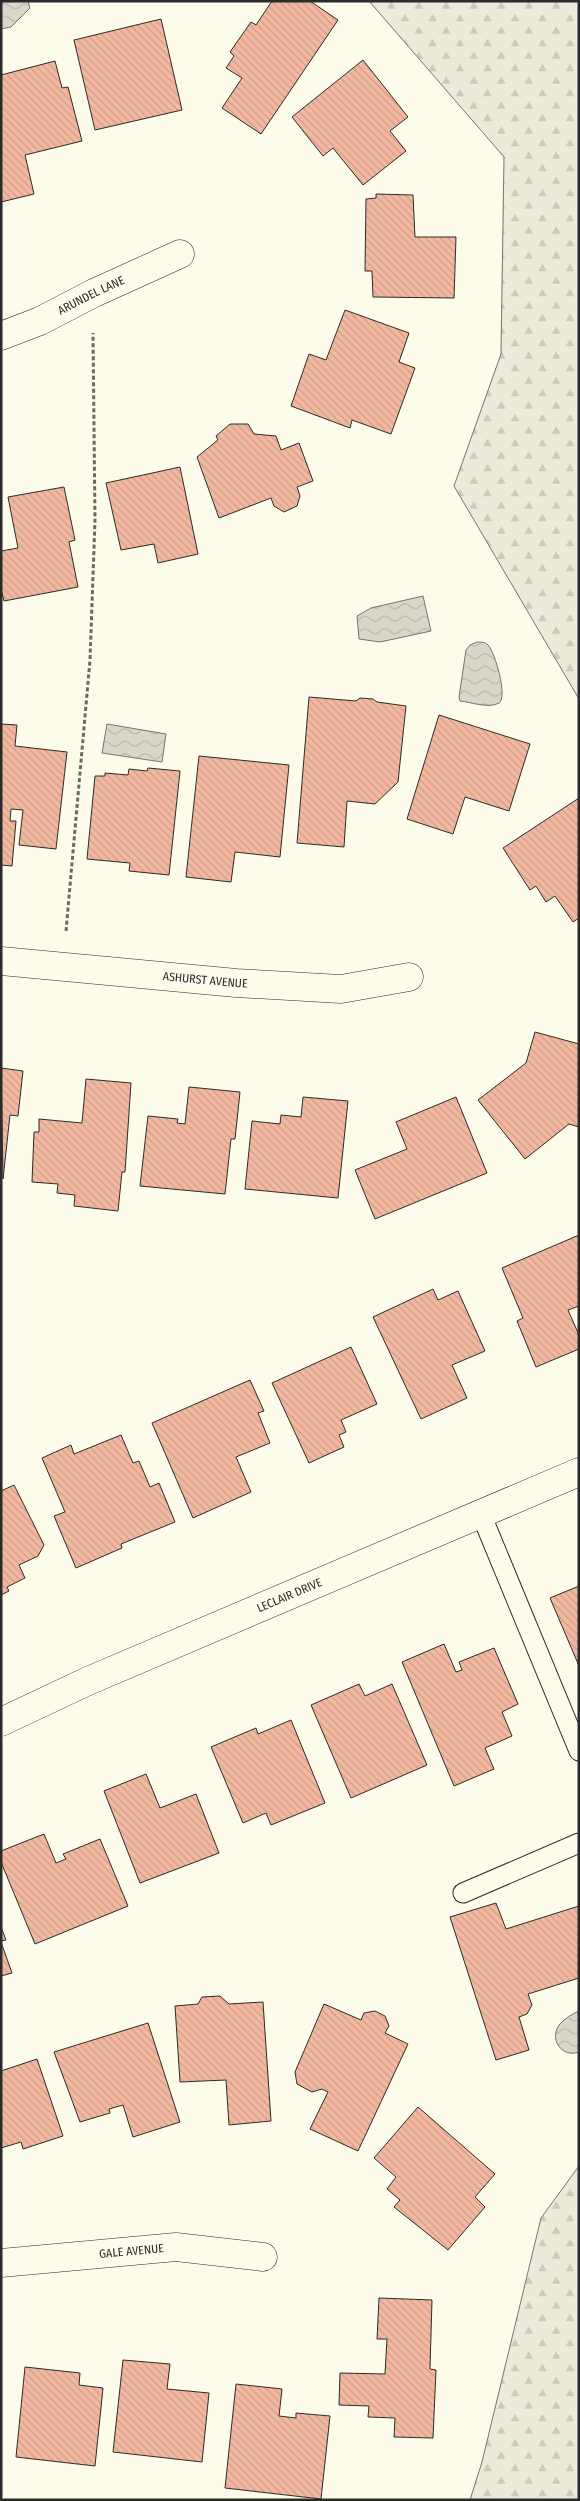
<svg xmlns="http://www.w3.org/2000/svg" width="580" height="2501" viewBox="0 0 580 2501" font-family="'Fira Sans Condensed',sans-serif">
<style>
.forest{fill:url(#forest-firs);stroke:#74746e}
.water{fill:url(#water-waves);stroke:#74746e}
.building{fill:url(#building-back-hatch);stroke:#2b2b2b}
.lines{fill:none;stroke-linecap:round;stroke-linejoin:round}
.service-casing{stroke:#2b2b2b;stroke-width:21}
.minor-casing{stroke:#2b2b2b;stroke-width:29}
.tertiary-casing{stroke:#2b2b2b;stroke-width:29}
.path{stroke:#6a6964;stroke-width:3;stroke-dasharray:4 2.5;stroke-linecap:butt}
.service{stroke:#fdfbea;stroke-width:19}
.minor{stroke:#fdfbea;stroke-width:28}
.tertiary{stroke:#fdfbea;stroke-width:28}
.labels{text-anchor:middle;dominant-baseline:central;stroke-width:4;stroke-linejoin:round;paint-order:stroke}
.street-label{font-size:12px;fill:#2b2b2b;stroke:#fdfbea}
</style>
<defs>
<pattern id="forest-firs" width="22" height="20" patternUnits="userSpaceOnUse" patternTransform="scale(1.25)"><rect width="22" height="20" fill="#ecebdb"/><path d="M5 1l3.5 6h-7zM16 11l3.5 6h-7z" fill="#cbcabc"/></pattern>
<pattern id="water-waves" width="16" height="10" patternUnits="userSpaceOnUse" patternTransform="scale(1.25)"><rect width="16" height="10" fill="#d8d7c9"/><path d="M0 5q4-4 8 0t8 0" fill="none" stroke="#bab9ad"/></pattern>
<pattern id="building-back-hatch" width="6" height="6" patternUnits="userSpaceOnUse" patternTransform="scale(1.25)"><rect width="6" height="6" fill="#f2b8a0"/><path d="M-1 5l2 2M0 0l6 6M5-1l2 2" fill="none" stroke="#d09e8a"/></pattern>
</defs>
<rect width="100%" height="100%" fill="#fdfbea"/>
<g class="forest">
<polygon points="369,1 579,1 579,699 454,486 501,354 504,157"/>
<polygon points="579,2166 579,2500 470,2500 482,2462 541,2218"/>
</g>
<g class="water">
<polygon points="1,1 28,1 30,8 11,27 1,29"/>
<polygon points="423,596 431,631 380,642 359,639 357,616 371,608"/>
<path d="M477,642C481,642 485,642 488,645C495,652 508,697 499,703C489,709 471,702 460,701L459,697L466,650L470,645Z"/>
<polygon points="107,724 166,734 162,762 102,753"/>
<path d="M579,2011V2052C562,2058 549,2040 559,2025C564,2019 572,2014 579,2011Z"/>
</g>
<g class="building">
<polygon points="272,1 310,1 338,20 261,134 222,108 242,78 226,68 234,56 230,52 251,22 256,25"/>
<polygon points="161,19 182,110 95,130 74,40"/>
<polygon points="363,60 408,117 390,131 406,151 363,185 333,148 323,156 292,117"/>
<polygon points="55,61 62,88 68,87 82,141 25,155 34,194 1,202 1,75"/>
<polygon points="376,194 413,195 415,237 456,237 454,298 373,297 372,271 365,271 366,199 376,198"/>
<polygon points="345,310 409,333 399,362 415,368 391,434 352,420 350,428 291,406 309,354 326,360"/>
<polygon points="230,424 248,424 254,434 276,436 281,450 299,443 313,481 297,487 300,496 297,506 284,512 274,506 271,498 219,518 197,457 218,440 216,436"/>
<polygon points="180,467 198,554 158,563 154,544 121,550 106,483"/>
<polygon points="64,487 75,540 69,542 78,587 4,601 1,589 1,551 18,548 8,497"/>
<polygon points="309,697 356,701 360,698 373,699 377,702 406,706 398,782 375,804 347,801 344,847 297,843"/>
<polygon points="439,715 530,744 509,811 465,797 453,834 407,819"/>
<polygon points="1,724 17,725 15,746 67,752 56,849 19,845 23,810 11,809 10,821 16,821 12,866 1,865"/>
<polygon points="199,756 289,765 280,857 235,852 231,882 186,877"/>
<polygon points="148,768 180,771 169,875 129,871 130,863 87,859 95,776 105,776 105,773 128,775 129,769 147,771"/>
<polygon points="579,798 579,918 573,922 555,896 546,902 536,886 530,890 503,848"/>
<polygon points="535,1032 579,1044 579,1127 569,1124 525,1159 478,1100 526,1063"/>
<polygon points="1,1068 23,1071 18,1116 10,1115 3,1179"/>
<polygon points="86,1079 131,1083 125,1172 122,1172 118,1211 74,1206 75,1195 57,1193 58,1184 32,1182 34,1132 39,1132 39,1119 82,1123"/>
<polygon points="189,1087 240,1092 235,1139 231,1139 225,1194 140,1186 148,1116 178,1119 177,1123 185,1124"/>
<polygon points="303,1097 348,1101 338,1198 245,1189 252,1121 280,1124 281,1115 301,1117"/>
<polygon points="456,1097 487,1173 375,1219 355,1170 407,1149 396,1122"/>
<polygon points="579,1235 579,1306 568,1310 579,1335 579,1349 536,1367 517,1321 523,1318 502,1268"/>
<polygon points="433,1289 438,1300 458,1291 485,1351 452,1365 467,1398 421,1419 373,1317"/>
<polygon points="351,1347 377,1404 341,1420 346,1432 339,1435 344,1447 309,1463 272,1383"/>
<polygon points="250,1380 264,1411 258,1413 270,1443 236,1457 251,1492 193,1518 152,1423"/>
<polygon points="121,1435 133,1463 139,1461 150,1487 159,1483 175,1522 121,1544 122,1548 76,1568 54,1516 65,1512 42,1458 71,1445 74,1454"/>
<polygon points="14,1485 44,1545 38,1556 19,1565 25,1578 7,1587 9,1591 1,1595 1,1491"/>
<polygon points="579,1586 579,1666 550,1598"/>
<polygon points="444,1644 456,1672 462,1670 459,1662 494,1648 518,1704 502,1712 512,1736 485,1748 494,1769 454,1786 402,1662"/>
<polygon points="359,1684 365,1696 392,1684 427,1765 351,1798 311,1705"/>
<polygon points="291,1720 325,1803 271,1825 266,1813 243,1823 211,1747 256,1728 258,1734"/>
<polygon points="146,1774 160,1808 196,1794 219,1853 140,1883 104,1791"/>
<polygon points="44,1834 56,1863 66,1859 63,1854 100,1839 128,1906 35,1944 1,1862 1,1851"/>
<polygon points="496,1903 506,1929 579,1906 579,1978 528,1994 532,2005 527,2014 519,2017 529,2050 496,2060 450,1917"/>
<polygon points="1,1927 6,1940 1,1941"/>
<polygon points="1,1942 12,1973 1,1976"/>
<polygon points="220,1996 229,2004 263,2002 271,2121 229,2125 226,2080 180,2082 175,2006 198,2004 202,1997"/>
<polygon points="324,2004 361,2020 364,2013 375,2011 385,2016 389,2026 385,2033 408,2044 358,2151 310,2129 328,2092 322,2089 312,2092 297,2084 295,2072"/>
<polygon points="148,2023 180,2122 133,2137 123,2105 109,2109 110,2113 80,2122 54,2052"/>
<polygon points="37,2059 63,2136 23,2149 21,2142 1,2148 1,2071"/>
<polygon points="418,2107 495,2174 475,2197 485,2207 448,2250 394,2207 400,2200 387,2189 396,2177 374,2158"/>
<polygon points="379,2298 432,2300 430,2369 436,2370 433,2438 394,2437 395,2418 368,2417 369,2406 339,2405 340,2373 385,2374 387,2339 377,2339"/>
<polygon points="123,2360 170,2364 167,2389 209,2393 202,2462 113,2452"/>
<polygon points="25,2367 80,2373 79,2385 103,2388 95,2466 16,2457"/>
<polygon points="236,2384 282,2389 279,2416 296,2418 296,2413 330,2416 321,2499 225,2488"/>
</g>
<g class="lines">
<defs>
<g id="service">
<polyline points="481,1514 579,1751"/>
<polyline points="463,1893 579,1843"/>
</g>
<g id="minor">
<path id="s1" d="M1,336L40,321L94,293L180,254"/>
<path id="s2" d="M1,961L236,983L341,989L409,977"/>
<path id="s3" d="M1,2263L176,2247L263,2257"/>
</g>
<g id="tertiary">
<path id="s4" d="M1,1722L88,1681L579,1472"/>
</g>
</defs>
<use href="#service" class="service-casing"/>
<use href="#minor" class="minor-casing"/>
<use href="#tertiary" class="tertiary-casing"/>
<polyline class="path" points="66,931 90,660 95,520 93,333"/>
<use href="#service" class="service"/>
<use href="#minor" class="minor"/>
<use href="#tertiary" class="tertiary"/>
</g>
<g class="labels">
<g class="street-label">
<text stroke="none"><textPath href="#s1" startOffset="99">ARUNDEL LANE</textPath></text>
<text stroke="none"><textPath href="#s2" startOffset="205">ASHURST AVENUE</textPath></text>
<text stroke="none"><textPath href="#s4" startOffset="315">LECLAIR DRIVE</textPath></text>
<text stroke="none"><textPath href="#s3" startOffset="131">GALE AVENUE</textPath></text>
</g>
</g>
<rect width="580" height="2501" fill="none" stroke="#2b2b2b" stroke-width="5"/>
</svg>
